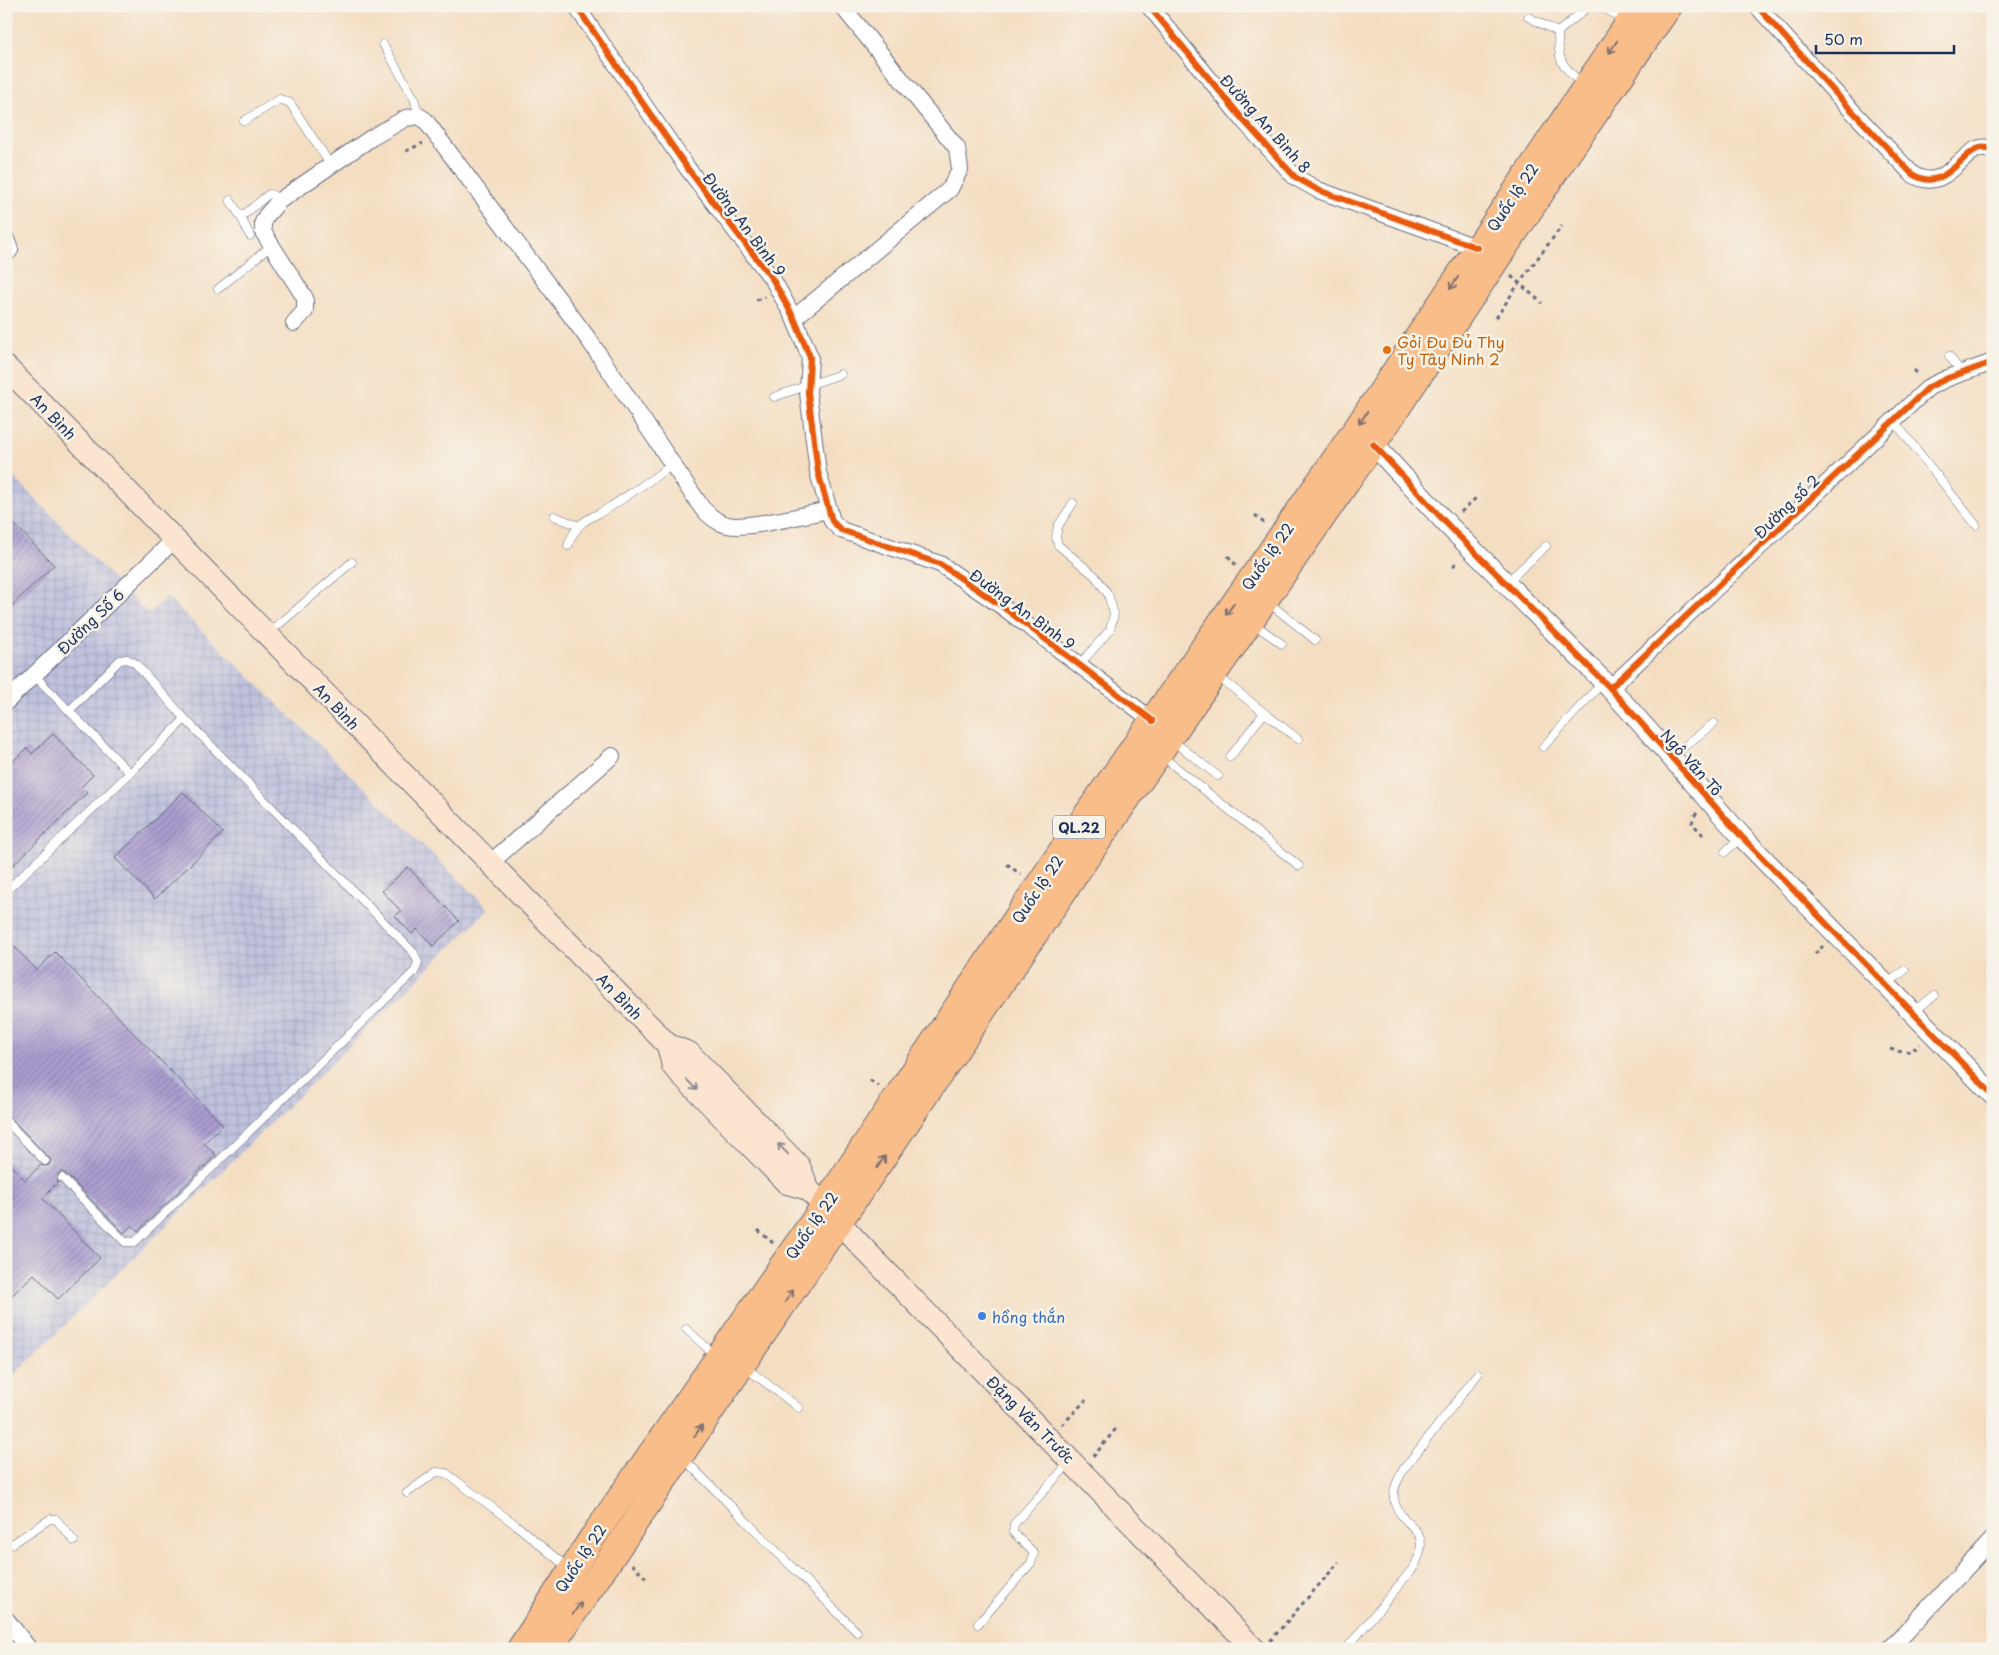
<svg xmlns="http://www.w3.org/2000/svg" width="1999" height="1655" viewBox="0 0 1999 1655" font-family="'Playpen Sans',sans-serif">
<style>
.industrial{fill:url(#industrial-grid)}
.building{fill:url(#building-hatch)}
.lines{fill:none;stroke-linecap:round;stroke-linejoin:round}
.service-casing{stroke:#676c81;stroke-width:9}
.minor-casing{stroke:#676c81;stroke-width:18}
.tertiary-casing{stroke:#676c81;stroke-width:22}
.secondary-casing{stroke:#676c81;stroke-width:24}
.trunk-casing{stroke:#676c81;stroke-width:28}
.path{stroke:#676c81;stroke-width:3;stroke-dasharray:4 4;stroke-linecap:butt}
.service{stroke:#fff;stroke-width:8}
.minor{stroke:#fff;stroke-width:16}
.tertiary{stroke:#fff;stroke-width:20}
.secondary{stroke:#fce5d0;stroke-width:22}
.trunk{stroke:#f8bd89;stroke-width:26}
.cycleway-casing{stroke:#f7f3e8;stroke-width:9}
.cycleway{stroke:#e8590c;stroke-width:6}
.oneway{stroke:#7e6f71}
.oneway2{stroke:#8c8a97}
.food-dot{fill:#e8710a;stroke:#f7f3e8;stroke-width:2}
.shop-dot{fill:#3f7fe0;stroke:#f7f3e8;stroke-width:2}
.labels{text-anchor:middle;dominant-baseline:central;stroke-width:5;stroke-linejoin:round;paint-order:stroke}
.shield{fill:#f7f3e8;stroke:#5d6a87;stroke-width:1}
.shield-label{font-size:14px;font-weight:bold;fill:#1b2f5e}
.street-label{font-size:15px;fill:#1b2f5e;stroke:#f7f3e8}
.food-label{font-size:15px;fill:#c56008;stroke:#f7f3e8;text-anchor:start}
.shop-label{font-size:15px;fill:#366cbe;stroke:#f7f3e8;text-anchor:start}
</style>
<defs>
<pattern id="industrial-grid" width="8" height="8" patternUnits="userSpaceOnUse" patternTransform="scale(1.25)"><rect width="8" height="8" fill="#c0c2dd"/><path d="M0 4h8M4 0v8" fill="none" stroke="#a4a7c0"/></pattern>
<pattern id="building-hatch" width="6" height="6" patternUnits="userSpaceOnUse" patternTransform="scale(1.25)"><rect width="6" height="6" fill="#ab9dd0"/><path d="M-1 1l2-2M0 6l6-6M5 7l2-2" fill="none" stroke="#8a80ac"/></pattern>
</defs>
<rect width="100%" height="100%" fill="#f7f3e8"/>
<filter id="ink" filterUnits="userSpaceOnUse"><feTurbulence type="fractalNoise" baseFrequency=".02" numOctaves="2"/><feDisplacementMap in="SourceGraphic" scale="10" xChannelSelector="R" yChannelSelector="G"/><feConvolveMatrix kernelMatrix="1 2 1 2 8 2 1 2 1" color-interpolation-filters="sRGB"/></filter>
<filter id="wash" filterUnits="userSpaceOnUse"><feTurbulence type="fractalNoise" baseFrequency=".0096" numOctaves="4" result="noise"/><feDisplacementMap in="SourceGraphic" scale="20" xChannelSelector="R" yChannelSelector="G"/><feGaussianBlur stdDeviation="1.12" result="paint"/><feColorMatrix in="noise" values="0 0 0 0 0 0 0 0 0 0 0 0 0 0 0 0 0 1.4 0 .05"/><feComposite in="paint" operator="in"/></filter>
<g filter="url(#wash)">
<rect width="100%" height="100%" fill="#f4dec2"/>
<polygon class="industrial" points="6,469 148,614 167,597 489,909 6,1383"/>
<g id="blocks">
<g class="building">
<polygon points="6,516 54,565 6,611"/>
<polygon points="53,734 93,775 81,787 87,793 6,872 6,768 27,748 32,754"/>
<polygon points="183,792 223,833 155,899 115,858"/>
<polygon points="408,867 459,921 433,946 417,929 412,934 395,916 401,911 382,891"/>
<polygon points="6,938 37,970 55,952 223,1125 204,1143 216,1155 138,1231 132,1225 124,1233 66,1174 61,1172 58,1174 58,1182 42,1198 100,1258 58,1299 34,1274 6,1301 6,1161 25,1180 41,1165 44,1166 49,1165 51,1160 6,1113"/>
</g>
</g>
</g>
<g filter="url(#ink)">
<use href="#blocks" fill-opacity="0" stroke="#676c81" stroke-width="1"/>
<g class="lines">
<defs>
<g id="service">
<path d="M1595,6C1607,8 1615,14 1624,22"/>
<polyline points="1528,17 1558,32"/>
<polyline points="383,44 414,98 419,116"/>
<path d="M1583,85C1561,64 1558,63 1558,32L1589,6"/>
<polyline points="244,121 280,99 290,103 330,164"/>
<polyline points="230,200 241,217"/>
<polyline points="250,236 241,217 269,194 273,195 279,201"/>
<polyline points="218,289 271,246"/>
<polyline points="1949,356 1962,373"/>
<polyline points="774,397 841,374"/>
<polyline points="1894,421 1976,525"/>
<polyline points="1073,503 1058,526 1056,537 1058,545 1095,576 1108,594 1114,614 1110,630 1079,665"/>
<polyline points="554,516 579,526"/>
<path d="M568,546C577,519 591,519 612,506C632,492 653,479 673,464"/>
<polyline points="1506,583 1546,546"/>
<polyline points="1269,603 1315,640"/>
<polyline points="1254,624 1282,644"/>
<polyline points="269,633 352,562"/>
<polyline points="1216,675 1298,739"/>
<polyline points="69,711 120,660 127,659 135,663 185,719"/>
<polyline points="1173,741 1218,776"/>
<polyline points="1543,747 1603,682"/>
<polyline points="1162,756 1299,866"/>
<polyline points="1230,757 1264,713"/>
<polyline points="1671,757 1714,723"/>
<polyline points="1725,852 1740,838"/>
<polyline points="6,891 130,773 34,675"/>
<polyline points="1887,984 1905,970"/>
<polyline points="1913,1012 1934,996"/>
<polyline points="6,1121 45,1161"/>
<polyline points="62,1178 125,1242 135,1242 415,971 418,962 414,953 185,719 130,773"/>
<polyline points="686,1329 715,1355"/>
<polyline points="746,1368 799,1408"/>
<polyline points="684,1459 857,1632"/>
<polyline points="407,1493 436,1472 446,1473 516,1525 568,1568"/>
<polyline points="6,1548 50,1519 56,1519 74,1541"/>
<polyline points="978,1624 1031,1563 1034,1553 1013,1532 1014,1524 1070,1462"/>
<polyline points="461,1649 466,1649"/>
<polyline points="483,1649 489,1649"/>
<path d="M1346,1649L1414,1567C1436,1525 1399,1529 1394,1499C1392,1489 1399,1479 1403,1470L1478,1374"/>
</g>
<g id="minor">
<polyline points="576,6 688,169 773,280 794,318 810,357 808,393 818,472 832,521 841,530 940,564 1003,607 1153,721"/>
<polyline points="1149,6 1245,122 1295,177 1318,190 1478,248"/>
<path d="M1757,6L1839,97L1912,174C1951,199 1967,132 1993,151"/>
<polyline points="6,239 10,250 6,254"/>
<polyline points="794,318 950,189 960,169 957,148 842,6"/>
<path d="M294,323L305,311V298L263,232V222L266,216L279,201L371,138L406,118L419,116L425,120L589,340L702,508C710,516 717,523 728,525C746,530 807,514 829,510"/>
<polyline points="1610,688 1929,387 1948,378 1993,362"/>
<polyline points="6,702 175,539"/>
<polyline points="489,864 612,756"/>
<polyline points="6,1619 29,1649"/>
<polyline points="1890,1649 1993,1539"/>
</g>
<polyline id="tertiary" points="1373,444 1448,525 1610,688 1742,837 1993,1095"/>
<g id="secondary">
<polyline points="6,367 668,1045 689,1053 799,1166 808,1189 864,1249 1254,1649"/>
<polyline points="668,1045 673,1066 741,1136 787,1183 808,1189"/>
</g>
<g id="trunk">
<polyline points="520,1649 593,1537 824,1206 1067,843 1357,428 1640,6"/>
<polyline points="549,1649 1089,854 1373,444 1563,160 1669,6"/>
</g>
</defs>
<use href="#service" class="service-casing"/>
<use href="#minor" class="minor-casing"/>
<use href="#tertiary" class="tertiary-casing"/>
<use href="#secondary" class="secondary-casing"/>
<use href="#trunk" class="trunk-casing"/>
<g class="path">
<polyline points="406,151 423,143"/>
<polyline points="1511,276 1542,303"/>
<polyline points="756,300 765,297"/>
<polyline points="1496,318 1519,283 1562,226"/>
<polyline points="1914,370 1919,375"/>
<polyline points="1461,512 1478,496"/>
<polyline points="1255,515 1265,524"/>
<polyline points="1228,556 1236,565"/>
<polyline points="1453,566 1459,561"/>
<polyline points="1697,813 1694,816 1692,823 1703,835"/>
<polyline points="1007,864 1021,875"/>
<polyline points="1815,954 1823,946"/>
<path d="M1890,1049C1903,1053 1909,1054 1920,1044"/>
<polyline points="870,1080 878,1086"/>
<polyline points="758,1230 773,1243"/>
<polyline points="1062,1425 1086,1400"/>
<polyline points="1093,1457 1118,1426"/>
<polyline points="632,1564 646,1578"/>
<polyline points="1270,1641 1339,1562"/>
</g>
<use href="#service" class="service"/>
<use href="#minor" class="minor"/>
<use href="#tertiary" class="tertiary"/>
<use href="#secondary" class="secondary"/>
<use href="#trunk" class="trunk"/>
<defs>
<g id="cycleway">
<polyline points="576,6 688,169 773,280 794,318 810,357 808,393 818,472 832,521 841,530 940,564 1003,607 1153,721"/>
<polyline points="1149,6 1245,122 1295,177 1318,190 1478,248"/>
<path d="M1757,6L1839,97L1912,174C1951,199 1967,132 1993,151"/>
<polyline points="1373,444 1448,525 1610,688 1742,837 1993,1095"/>
<polyline points="1610,688 1929,387 1948,378 1993,362"/>
</g>
</defs>
<use href="#cycleway" class="cycleway-casing"/>
<use href="#cycleway" class="cycleway"/>
</g>
<defs><path id="oneway-shaft" d="M-6 0H5M1.5-3L5.5 0L1.5 3" fill="none" stroke-width="1.6" stroke-linecap="round" stroke-linejoin="round" transform="scale(1.25)"/></defs>
<g class="oneway">
<use href="#oneway-shaft" transform="translate(1613 47) rotate(123)"/>
<use href="#oneway-shaft" transform="translate(1454 283) rotate(124)"/>
<use href="#oneway-shaft" transform="translate(1363 418) rotate(124)"/>
<use href="#oneway-shaft" transform="translate(1230 609) rotate(125)"/>
<use href="#oneway-shaft" transform="translate(881 1162) rotate(-56)"/>
<use href="#oneway-shaft" transform="translate(789 1296) rotate(-56)"/>
<use href="#oneway-shaft" transform="translate(698 1431) rotate(-56)"/>
<use href="#oneway-shaft" transform="translate(577 1608) rotate(-56)"/>
</g>
<g class="oneway2">
<use href="#oneway-shaft" transform="translate(692 1085) rotate(46)"/>
<use href="#oneway-shaft" transform="translate(783 1149) rotate(-134)"/>
</g>
</g>
<circle class="food-dot" cx="1387" cy="350" r="5"/>
<circle class="shop-dot" cx="982" cy="1316" r="5"/>
<g class="labels">
<rect class="shield" x="1053" y="815.5" width="52" height="23" rx="4"/>
<g class="shield-label">
<text x="1079" y="827">QL.22</text>
</g>
<g class="street-label">
<text transform="translate(1266 123) rotate(48)">Đường An Bình 8</text>
<text transform="translate(1512 197) rotate(-56)">Quốc lộ 22</text>
<text transform="translate(745 224) rotate(53)">Đường An Bình 9</text>
<text transform="translate(54 416) rotate(46)">An Bình</text>
<text transform="translate(1786 506) rotate(-44)">Đường số 2</text>
<text transform="translate(1267 556) rotate(-55)">Quốc lộ 22</text>
<text transform="translate(1023 609) rotate(36)">Đường An Bình 9</text>
<text transform="translate(90 621) rotate(-44)">Đường Số 6</text>
<text transform="translate(337 706) rotate(46)">An Bình</text>
<text transform="translate(1692 762) rotate(48)">Ngô Văn Tô</text>
<text transform="translate(1037 889) rotate(-56)">Quốc lộ 22</text>
<text transform="translate(620 996) rotate(46)">An Bình</text>
<text transform="translate(811 1225) rotate(-55)">Quốc lộ 22</text>
<text transform="translate(1031 1419) rotate(45)">Đặng Văn Trước</text>
<text transform="translate(580 1558) rotate(-56)">Quốc lộ 22</text>
</g>
<g class="food-label">
<text x="1397" y="341">Gỏi Đu Đủ Thy<tspan x="1397" dy="17">Ty Tây Ninh 2</tspan></text>
</g>
<g class="shop-label">
<text x="992" y="1316">hồng thắn</text>
</g>
</g>
<rect width="1999" height="1655" fill="none" stroke="#f7f3e8" stroke-width="25"/>
<path d="M1816 45v8h138v-8" fill="none" stroke="#1b2f5e" stroke-width="2.5"/>
<text x="1824" y="45" font-size="15" fill="#1b2f5e" stroke="#f7f3e8" stroke-width="4" paint-order="stroke">50 m</text>
</svg>
